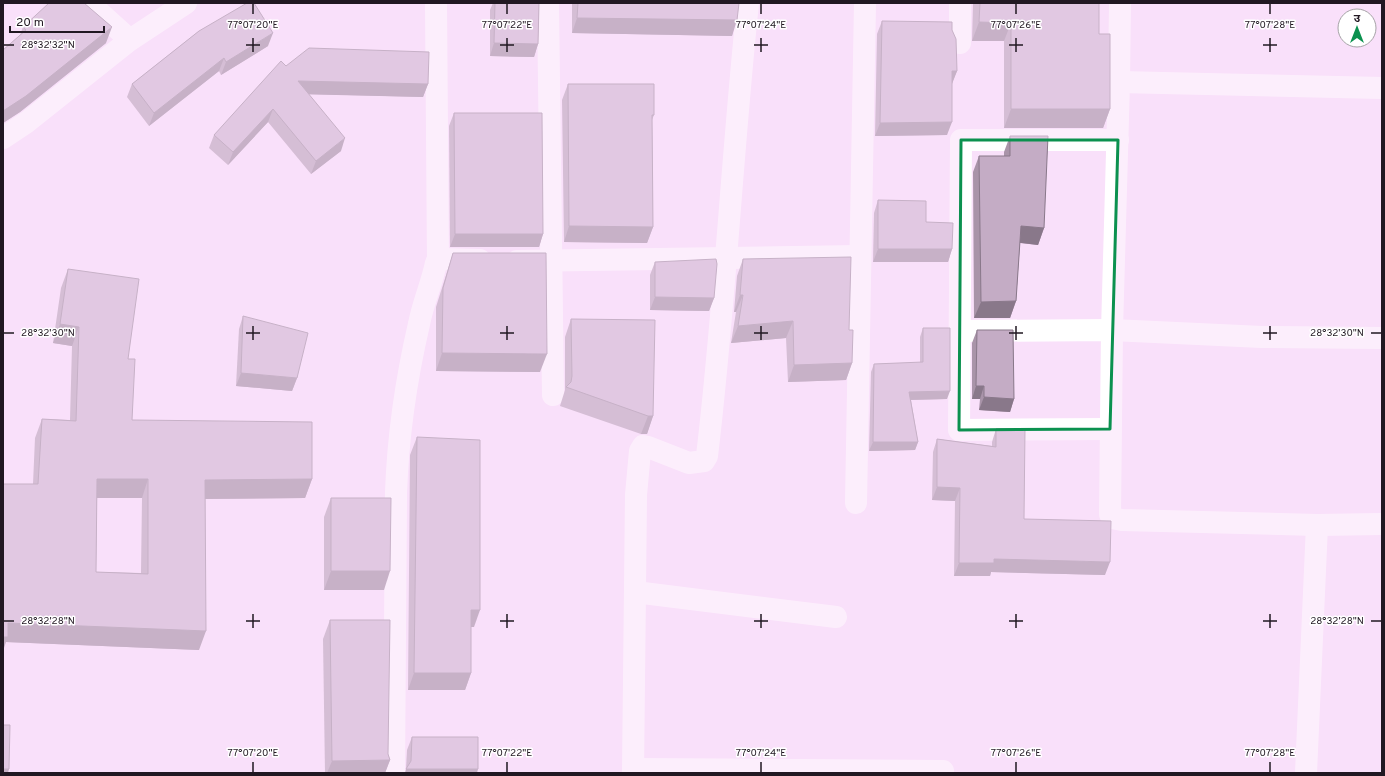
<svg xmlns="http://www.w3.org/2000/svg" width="1385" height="776" viewBox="0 0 1385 776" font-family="Overpass,'Noto Sans Devanagari',sans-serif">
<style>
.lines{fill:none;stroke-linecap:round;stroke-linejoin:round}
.street{stroke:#fff;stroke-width:22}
.wall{fill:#a994a9;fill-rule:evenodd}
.shaded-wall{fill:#89788a}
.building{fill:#c4acc5;stroke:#89788a;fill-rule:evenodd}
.marked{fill:none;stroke:#0b914f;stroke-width:3;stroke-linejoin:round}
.ticks{fill:none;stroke:#211822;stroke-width:1.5}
.ticks-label{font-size:10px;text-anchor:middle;fill:#211822;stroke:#fff;stroke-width:3;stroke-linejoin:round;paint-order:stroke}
</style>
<rect width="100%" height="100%" fill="#f9e0fa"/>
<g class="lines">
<g class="street">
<polyline points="89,3 130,40"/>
<polyline points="436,3 438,262"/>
<polyline points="548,3 553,395"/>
<polyline points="960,3 960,43"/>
<polyline points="1120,3 1119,82 1112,330 1110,514 1112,518 1122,520 1317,525 1382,524"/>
<polyline points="1119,82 1382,88"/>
<polyline points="3,138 27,122 130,40 186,3"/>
<polyline points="517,261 860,256"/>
<polyline points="959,331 1112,330 1262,337 1382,338"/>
<polyline points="1110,429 959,430 961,140 1118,140"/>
<polyline points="856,503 865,3"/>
<polyline points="635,592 836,617"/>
<polyline points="633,769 943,771"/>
<path d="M394,773L396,493C398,435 406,380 419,324C423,303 432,283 436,263L443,259L480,260"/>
<path d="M633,773L636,495L640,451L643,446L648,447L689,463L704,461L707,456C725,306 732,154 748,3"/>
<polyline points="1306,773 1317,525"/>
</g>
</g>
<g class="wall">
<polygon points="493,3 539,3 538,44 534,57 490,56 490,10"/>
<polygon points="572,3 739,3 732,36 572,33"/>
<polygon points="973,3 1099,3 1099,34 1110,109 1103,128 1004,128 1004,41 972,41"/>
<polygon points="882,21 952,30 957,71 952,83 947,135 875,136 877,34"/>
<polygon points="23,27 106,43 20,112 3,123 3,50 20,35"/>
<polygon points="199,31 268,46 221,75 219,71 149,126 127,97 132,84"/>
<polygon points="286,66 428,84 423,97 309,94 341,151 311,174 268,122 228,165 209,148 214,135"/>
<polygon points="568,84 654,115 652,120 653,227 647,243 564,242 562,100"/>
<polygon points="454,113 543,234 539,247 450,247 449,126"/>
<polygon points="1010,136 1044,228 1038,245 1020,243 1016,301 1010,318 974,318 973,172 979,156 1004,156 1004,152"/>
<polygon points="878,200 926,222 952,249 948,262 873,262 874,213"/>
<polygon points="453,253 540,372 436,371 436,307 447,272"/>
<polygon points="743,259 849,330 852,363 846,380 788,382 786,338 731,343 736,312 734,312 737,276"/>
<polygon points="655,262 714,298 709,311 650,310 650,275"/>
<path d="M68,269L128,359L132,420L312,479L305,498L205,499L199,650L6,642L33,484L35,438L42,419L70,420L72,346L53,343L61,288ZM97,498H142L141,573L96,572Z"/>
<polygon points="243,316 297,378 292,391 236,386 239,329"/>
<polygon points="571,319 653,416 647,434 641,434 560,406 565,390 565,337"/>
<polygon points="923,328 947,399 911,400 918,442 915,450 869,451 871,372 874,364 920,363 920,337"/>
<polygon points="977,330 1014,399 1010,412 979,410 980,399 972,399 972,343"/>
<polygon points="996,429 1024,519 1105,575 991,572 990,576 954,576 955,501 932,500 933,452 937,439 992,446 992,442"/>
<polygon points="417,437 474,627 471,627 471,673 465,690 408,690 410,455"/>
<polygon points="331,498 384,590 324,590 324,517"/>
<polygon points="330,620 388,754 390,760 385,773 325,773 323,639"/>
<polygon points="412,737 477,773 406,769 407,750"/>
</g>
<g class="shaded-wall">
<polygon points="577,18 737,20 732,36 572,33"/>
<polygon points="979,22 1011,23 1004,41 972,41"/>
<polygon points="112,27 106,43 20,112 3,123 3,111"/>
<polygon points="273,33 268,46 221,75 226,62"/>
<polygon points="494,43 538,44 534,57 490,56"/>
<polygon points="224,58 219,71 149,126 154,113"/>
<polygon points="952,71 957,71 952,84"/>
<polygon points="298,81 428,84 423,97 293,94"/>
<polygon points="273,109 268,122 228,165 233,152"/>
<polygon points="1011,109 1110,109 1103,128 1004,128"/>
<polygon points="952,122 947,135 875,136 880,123"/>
<polygon points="345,138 341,151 311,174 316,161"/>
<polygon points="569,226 653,227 647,243 564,242"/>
<polygon points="1021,226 1044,228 1038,245 1015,242"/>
<polygon points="455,234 543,234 539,247 450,247"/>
<polygon points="878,249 952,249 948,262 873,262"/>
<polygon points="740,295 743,295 736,312 734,312"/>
<polygon points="655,297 714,298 709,311 650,310"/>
<polygon points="1016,301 1010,318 974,318 981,302"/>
<polygon points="793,321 786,338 731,343 738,326"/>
<polygon points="60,324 79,327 72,346 53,343"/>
<polygon points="442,353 547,354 540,372 436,371"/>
<polygon points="852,363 846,380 788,382 794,365"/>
<polygon points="241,373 297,378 292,391 236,386"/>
<polygon points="976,386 984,386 980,399 972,399"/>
<polygon points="950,391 947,399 906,400 909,392"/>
<polygon points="984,397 1014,399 1010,412 979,410"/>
<polygon points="648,416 653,416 647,434 641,434"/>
<polygon points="873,442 918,442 915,450 869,451"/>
<polygon points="97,479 148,479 142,498 90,498"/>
<polygon points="312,479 305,498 198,499 205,480"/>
<polygon points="937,487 960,488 955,501 932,500"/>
<polygon points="994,559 1110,562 1105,575 991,572 990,576 954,576 959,563"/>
<polygon points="331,571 390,571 384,590 324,590"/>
<polygon points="471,610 480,610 474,627 465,627"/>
<polygon points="8,623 206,631 199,650 6,642 3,651 3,636"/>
<polygon points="414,673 471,673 465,690 408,690"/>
<polygon points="390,760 385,773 327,773 332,761"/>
<polygon points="3,769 9,769 8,773 3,773"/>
<polygon points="406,769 478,769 477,773 405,773"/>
</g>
<g class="building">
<polygon points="49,3 84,3 112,27 26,96 3,111 3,50 26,30 23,27"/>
<polygon points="247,3 254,3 273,33 226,62 224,58 154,113 132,84 199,31"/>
<polygon points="495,3 539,3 538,44 494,43"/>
<polygon points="578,3 739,3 737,20 577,18"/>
<polygon points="980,3 1099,3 1099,34 1110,34 1110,109 1011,109 1011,23 979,22"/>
<polygon points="882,21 952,22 952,30 956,39 957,71 952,71 952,122 880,123"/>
<polygon points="309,48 429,52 428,84 298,81 345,138 316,161 273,109 233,152 214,135 281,61 286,66"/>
<polygon points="568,84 654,84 654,115 652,115 653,227 569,226"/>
<polygon points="454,113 542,113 543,234 455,234"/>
<polygon points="1010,136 1048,136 1044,228 1021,226 1016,301 981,302 979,156 1010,156"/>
<polygon points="878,200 926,201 926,222 953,223 952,249 878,249"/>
<polygon points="453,253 546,253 547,354 442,353 443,288"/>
<polygon points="851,257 849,330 853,330 852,363 794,365 793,321 738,326 743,295 740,295 743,259"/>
<polygon points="716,259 717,264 714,298 655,297 655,262"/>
<path d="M68,269L139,279L128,359H135L132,420L312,422V479L205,480L206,631L8,623V637H3V484H38L42,419L76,421L79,327L60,324ZM97,479H148V574L96,572Z"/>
<polygon points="243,316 308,333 297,378 241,373"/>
<polygon points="571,319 655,320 653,416 648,416 566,387 571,382 572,376"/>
<polygon points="923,328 950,328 950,391 909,392 918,442 873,442 874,364 923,362"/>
<polygon points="977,330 1013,330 1014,399 984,397 984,386 976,386"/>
<polygon points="996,429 1025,429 1024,519 1111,521 1110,562 994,559 994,563 959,563 960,488 937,487 937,439 996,447"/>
<polygon points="417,437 480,440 480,610 471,610 471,673 414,673"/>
<polygon points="331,498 391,498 390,571 331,571"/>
<polygon points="330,620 390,620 388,754 390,760 332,761"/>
<polygon points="3,725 10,725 9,769 3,769"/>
<polygon points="412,737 478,737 478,769 406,769 411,761"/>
</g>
<path d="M0 0H1385V776H0ZM961,140H1118L1110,429L959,430Z" fill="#f9e0fa" fill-opacity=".55" fill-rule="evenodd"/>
<path class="marked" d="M961,140H1118L1110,429L959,430Z"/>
<path class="ticks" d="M253,4V14M507,4V14M761,4V14M1016,4V14M1270,4V14M253,38V52M507,38V52M761,38V52M1016,38V52M1270,38V52M4,45H14M246,45H260M500,45H514M754,45H768M1009,45H1023M1263,45H1277M253,326V340M507,326V340M761,326V340M1016,326V340M1270,326V340M4,333H14M246,333H260M500,333H514M754,333H768M1009,333H1023M1263,333H1277M1371,333H1381M253,614V628M507,614V628M761,614V628M1016,614V628M1270,614V628M4,621H14M246,621H260M500,621H514M754,621H768M1009,621H1023M1263,621H1277M1371,621H1381M253,762V772M507,762V772M761,762V772M1016,762V772M1270,762V772"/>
<g class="ticks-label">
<text x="253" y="28">77°07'20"E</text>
<text x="507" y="28">77°07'22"E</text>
<text x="761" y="28">77°07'24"E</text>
<text x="1016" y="28">77°07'26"E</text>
<text x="1270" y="28">77°07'28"E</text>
<text x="48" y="48">28°32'32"N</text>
<text x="48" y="336">28°32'30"N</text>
<text x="1337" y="336">28°32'30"N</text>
<text x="48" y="624">28°32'28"N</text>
<text x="1337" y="624">28°32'28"N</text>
<text x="253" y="756">77°07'20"E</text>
<text x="507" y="756">77°07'22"E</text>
<text x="761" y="756">77°07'24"E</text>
<text x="1016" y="756">77°07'26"E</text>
<text x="1270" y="756">77°07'28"E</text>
</g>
<rect width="1385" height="776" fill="none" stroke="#211822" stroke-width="8"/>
<g transform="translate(1357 28)"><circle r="19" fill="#ffffff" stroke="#a6a3a7"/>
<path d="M0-3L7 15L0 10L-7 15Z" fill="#0b914f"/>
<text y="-6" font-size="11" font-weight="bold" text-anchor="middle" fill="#211822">उ</text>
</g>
<path d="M10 26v6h94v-6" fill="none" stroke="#211822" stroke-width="2"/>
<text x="16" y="26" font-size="12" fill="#211822" stroke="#ffffff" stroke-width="3" paint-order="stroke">20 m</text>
</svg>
